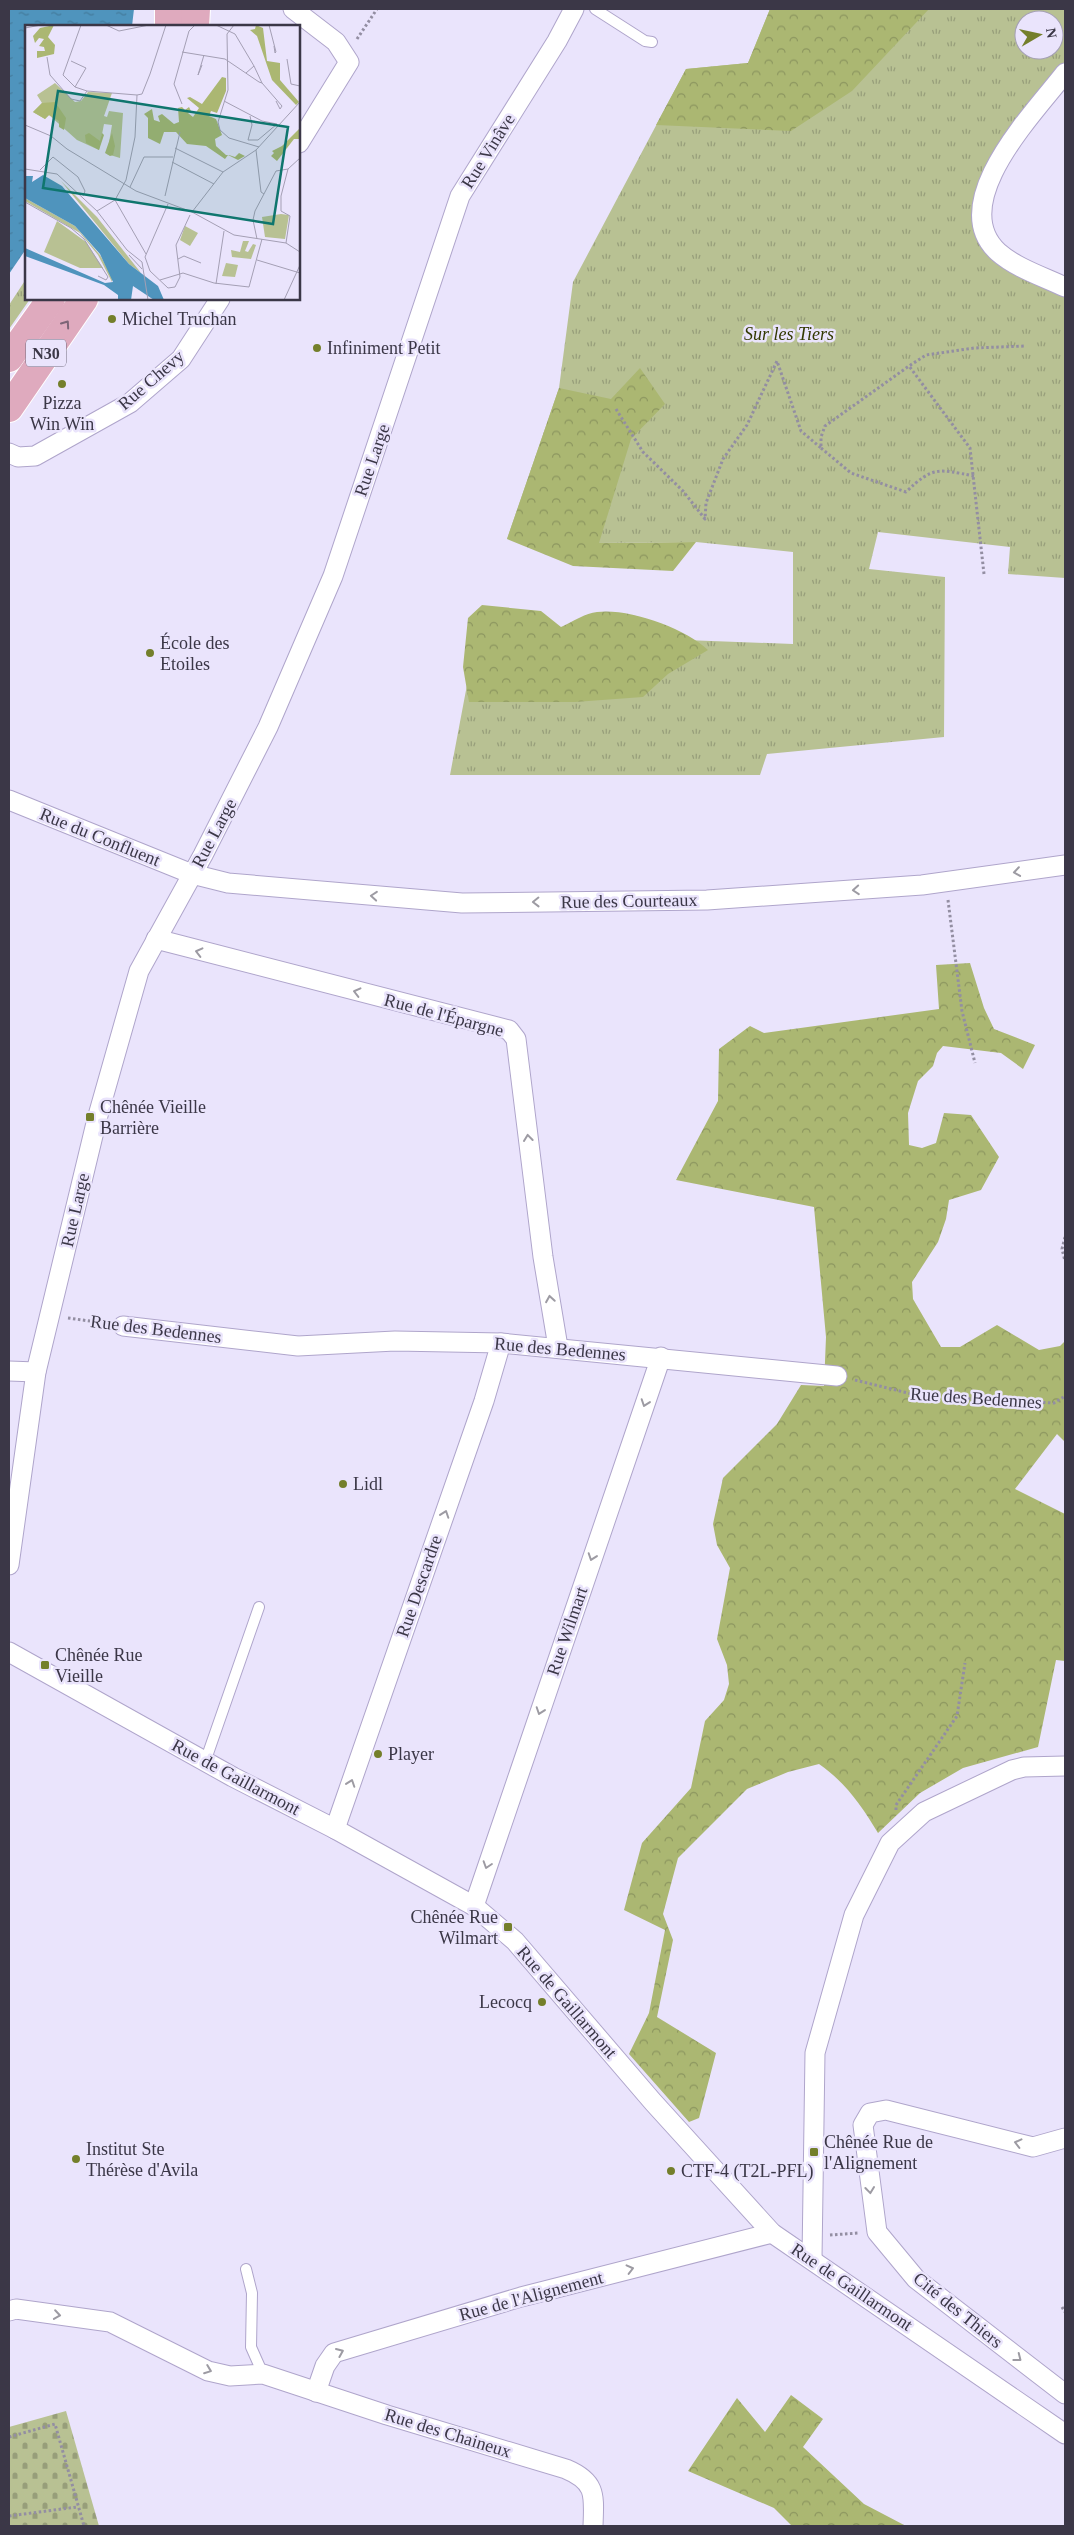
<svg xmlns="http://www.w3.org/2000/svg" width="1074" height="2535" viewBox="0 0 1074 2535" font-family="'Times New Roman',serif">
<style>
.grass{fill:url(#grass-tufts);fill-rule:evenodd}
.forest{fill:url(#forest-crowns)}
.cemetery{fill:url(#cemetery-stones)}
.water{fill:url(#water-ripples)}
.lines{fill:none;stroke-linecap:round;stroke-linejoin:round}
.lane-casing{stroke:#afa5cb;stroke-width:12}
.street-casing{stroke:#afa5cb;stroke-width:21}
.primary-casing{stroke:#fff;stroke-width:30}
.path{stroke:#938ea2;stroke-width:3;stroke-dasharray:2.5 2.5;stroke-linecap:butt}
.lane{stroke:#fff;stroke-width:10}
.street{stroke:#fff;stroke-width:19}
.primary{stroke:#dfaabe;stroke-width:28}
.oneway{stroke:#7d6577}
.oneway2{stroke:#9d9ba3}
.poi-dot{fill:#747f2b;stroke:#eae4fc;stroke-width:2}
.labels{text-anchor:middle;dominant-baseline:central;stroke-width:5;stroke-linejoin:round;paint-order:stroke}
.shield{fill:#eae4fc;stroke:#706b7d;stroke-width:1}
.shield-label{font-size:16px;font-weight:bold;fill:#3b3747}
.street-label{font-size:18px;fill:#3b3747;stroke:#eae4fc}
.poi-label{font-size:18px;fill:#3b3747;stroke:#eae4fc;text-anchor:start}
.park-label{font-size:18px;font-style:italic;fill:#333902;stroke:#eae4fc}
.inset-road{fill:none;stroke:#a49fb4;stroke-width:1}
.view{fill:#0f766e;fill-opacity:0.15;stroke:#0f766e;stroke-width:2.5}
.inset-edge{fill:none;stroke:#3b3747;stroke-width:2.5}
</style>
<defs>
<pattern id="grass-tufts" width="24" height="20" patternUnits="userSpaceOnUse" patternTransform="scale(1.25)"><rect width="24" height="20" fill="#b8c193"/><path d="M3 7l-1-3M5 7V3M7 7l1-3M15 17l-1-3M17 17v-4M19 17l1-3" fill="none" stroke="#979e7a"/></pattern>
<pattern id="forest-crowns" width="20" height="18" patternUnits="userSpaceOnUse" patternTransform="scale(1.25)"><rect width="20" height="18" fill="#abb772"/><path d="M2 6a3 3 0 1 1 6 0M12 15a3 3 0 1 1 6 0" fill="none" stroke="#8c965f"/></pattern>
<pattern id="cemetery-stones" width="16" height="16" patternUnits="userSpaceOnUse" patternTransform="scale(1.25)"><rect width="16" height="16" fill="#b8c193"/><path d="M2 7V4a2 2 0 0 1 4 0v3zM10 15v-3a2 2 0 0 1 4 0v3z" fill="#979e7a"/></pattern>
<pattern id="water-ripples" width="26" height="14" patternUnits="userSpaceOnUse" patternTransform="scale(1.25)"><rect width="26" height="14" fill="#4f94bd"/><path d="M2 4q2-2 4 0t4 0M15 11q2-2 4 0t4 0" fill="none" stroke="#437a9b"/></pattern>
</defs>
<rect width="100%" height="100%" fill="#eae4fc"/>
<g class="grass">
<path d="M770,9H1065V62L1005,135L987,164L977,194L978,232L1065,294V578L1008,574L1010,547L878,532L869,569L945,577L944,737L767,754L760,775H450L477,632L793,644V552L696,542L599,543L507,539L559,388L573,282L686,69L748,63ZM1024,20H1054V50H1024Z"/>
<polygon points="26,279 26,299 30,299 9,329 9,305"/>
</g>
<g class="forest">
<polygon points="770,9 929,9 852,91 791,131 656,125 686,69 748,63"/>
<polygon points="640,368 665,404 631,439 599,543 696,542 673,571 573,566 507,539 559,388 611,399"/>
<path d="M482,605L541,611L561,627C572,622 586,613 597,612C629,608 685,628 708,650L668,674L643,697L575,702H469L463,667L468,618Z"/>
<path d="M970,963L984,1008L994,1029L1035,1045L1023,1069L1001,1053L943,1046L937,1053L933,1066L918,1081L908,1113L909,1145L922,1148L936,1143L944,1113L971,1115L999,1157L981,1190L949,1200L946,1219L938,1242L912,1282L913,1299L941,1347H960L997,1325L1039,1350L1060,1346L1065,1341V1442L1057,1434L1015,1489L1065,1514V1661L1056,1660L1038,1747L963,1768L920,1793L878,1833C862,1806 845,1782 819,1764L788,1772L747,1789L678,1858L663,1914L673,1940L657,2017L716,2053L699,2118L689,2122L629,2054L649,2013L665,1930L624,1910L642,1843L691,1788L705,1721L724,1700L729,1684L727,1665L717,1639L730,1568L717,1545L713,1524L723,1478L777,1424L801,1385L824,1386L826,1337L814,1207L676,1180L718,1101L719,1049L750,1026L764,1033L939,1009L936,965Z"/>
<polygon points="791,2395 823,2419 803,2447 864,2504 906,2526 792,2526 774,2508 688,2471 737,2398 765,2432"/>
</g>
<polygon class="cemetery" points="66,2411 99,2526 9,2526 9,2427"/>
<polygon class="water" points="9,9 134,9 132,26 26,26 26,249 9,274"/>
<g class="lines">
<defs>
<g id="lane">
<polyline points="595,9 645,41 652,42"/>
<polyline points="205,1762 259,1607"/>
<polyline points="246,2269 252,2293 251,2347 263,2374"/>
</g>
<g id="street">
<polyline points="293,9 336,42 349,62 299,143"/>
<path d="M1065,73C1035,112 945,203 998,252C1016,268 1044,277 1065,287"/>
<polyline points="9,453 18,457 35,456 130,403 181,359 220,299"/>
<polyline points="9,800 192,874 228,883 462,903 707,900 922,885 1065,865"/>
<polyline points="156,939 509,1030 516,1039 543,1257 558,1347"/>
<polyline points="123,1326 298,1346 395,1341 501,1343 837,1376"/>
<polyline points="9,1371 36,1372"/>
<polyline points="9,1565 36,1372 97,1119 139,971 203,855 268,727 333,576 460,196 557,41 574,9"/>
<polyline points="9,1652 233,1777 335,1829 474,1906 515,1941 653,2102 772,2233 1065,2434"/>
<polyline points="335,1829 484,1401 501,1343"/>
<polyline points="474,1906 661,1357"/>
<polyline points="1065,2138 1033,2147 886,2110 870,2113 863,2125 877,2232 916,2279 1065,2394"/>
<polyline points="812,2258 815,2053 854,1915 890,1843 924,1812 1012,1770 1024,1767 1065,1766"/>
<path d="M9,2311L16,2309L110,2322L208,2371L230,2376L263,2374L387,2415L566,2469C597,2482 594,2496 593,2526"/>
<polyline points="316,2392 325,2366 334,2353 521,2297 772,2233"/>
</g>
<g id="primary">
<polyline points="169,9 169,26"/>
<polyline points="195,26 196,9"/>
<polyline points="9,358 51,299"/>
<polyline points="9,408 84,299"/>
</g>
</defs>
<use href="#lane" class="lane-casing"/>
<use href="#street" class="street-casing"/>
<use href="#primary" class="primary-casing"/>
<g class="path">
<polyline points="357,39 377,9"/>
<polyline points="616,409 643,452 683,491 705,519 706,503 723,459 747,425 777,361 801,431 821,448 821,437 825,426 909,366"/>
<path d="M821,448L851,473L906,492C933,466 938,469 974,476"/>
<polyline points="984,574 970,448 909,366 926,355 974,348 1026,346"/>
<polyline points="948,900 962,1011 975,1063"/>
<polyline points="1065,1237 1062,1249 1065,1261"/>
<polyline points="68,1318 104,1323"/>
<polyline points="855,1380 920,1396 1054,1403 1065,1396"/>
<polyline points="896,1810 896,1805 957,1716 965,1663"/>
<polyline points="830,2235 859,2233"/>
<polyline points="1062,2307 1065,2312"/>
<polyline points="9,2437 55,2424 84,2526"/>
<polyline points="9,2516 77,2507"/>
</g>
<use href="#lane" class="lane"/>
<use href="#street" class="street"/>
<use href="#primary" class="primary"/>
</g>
<defs><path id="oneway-chevron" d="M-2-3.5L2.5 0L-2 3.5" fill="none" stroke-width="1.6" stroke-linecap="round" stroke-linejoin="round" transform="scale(1.25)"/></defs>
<use class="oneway" href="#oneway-chevron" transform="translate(66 324) rotate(-55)"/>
<g class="oneway2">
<use href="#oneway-chevron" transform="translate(1017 872) rotate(172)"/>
<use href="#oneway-chevron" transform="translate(856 890) rotate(176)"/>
<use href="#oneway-chevron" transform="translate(374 896) rotate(-175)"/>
<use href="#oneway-chevron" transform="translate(536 902) rotate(179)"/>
<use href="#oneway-chevron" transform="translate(199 952) rotate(-166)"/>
<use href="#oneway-chevron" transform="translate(357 992) rotate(-166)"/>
<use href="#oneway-chevron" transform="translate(528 1138) rotate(-97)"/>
<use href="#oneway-chevron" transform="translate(550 1299) rotate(-99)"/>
<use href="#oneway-chevron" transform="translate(645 1403) rotate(109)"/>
<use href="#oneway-chevron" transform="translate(445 1514) rotate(-71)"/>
<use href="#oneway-chevron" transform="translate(592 1557) rotate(109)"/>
<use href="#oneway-chevron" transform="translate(540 1711) rotate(109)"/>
<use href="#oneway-chevron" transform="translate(351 1783) rotate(-71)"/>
<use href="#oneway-chevron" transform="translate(487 1865) rotate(108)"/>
<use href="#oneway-chevron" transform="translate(1018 2143) rotate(-166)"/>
<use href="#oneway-chevron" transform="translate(870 2190) rotate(83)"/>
<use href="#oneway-chevron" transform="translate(630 2269) rotate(-14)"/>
<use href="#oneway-chevron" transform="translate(57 2315) rotate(8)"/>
<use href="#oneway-chevron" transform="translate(340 2352) rotate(-23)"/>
<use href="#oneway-chevron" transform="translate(1018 2358) rotate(38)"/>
<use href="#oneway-chevron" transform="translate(208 2370) rotate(21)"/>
</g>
<g class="poi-dot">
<circle cx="112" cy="319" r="5"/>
<circle cx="317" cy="348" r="5"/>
<circle cx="62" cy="384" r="5"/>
<circle cx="150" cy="653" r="5"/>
<rect x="85" y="1112" width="10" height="10" rx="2.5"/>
<circle cx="343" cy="1484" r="5"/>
<rect x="40" y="1660" width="10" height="10" rx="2.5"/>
<circle cx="378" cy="1754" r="5"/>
<rect x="503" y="1922" width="10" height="10" rx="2.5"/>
<circle cx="542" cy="2002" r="5"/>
<rect x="809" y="2147" width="10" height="10" rx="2.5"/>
<circle cx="76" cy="2159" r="5"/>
<circle cx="671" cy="2171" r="5"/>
</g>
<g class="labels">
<rect class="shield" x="26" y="339.5" width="40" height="27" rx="4"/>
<g class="shield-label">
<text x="46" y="353">N30</text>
</g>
<g class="street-label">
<text transform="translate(488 151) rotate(-58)">Rue Vinâve</text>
<text transform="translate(151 380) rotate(-41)">Rue Chevy</text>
<text transform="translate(372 460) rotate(-71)">Rue Large</text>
<text transform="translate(214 833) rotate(-62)">Rue Large</text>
<text transform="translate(100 837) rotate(22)">Rue du Confluent</text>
<text transform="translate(629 901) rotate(-1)">Rue des Courteaux</text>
<text transform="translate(444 1015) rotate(15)">Rue de l'Épargne</text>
<text transform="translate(75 1210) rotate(-77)">Rue Large</text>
<text transform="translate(156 1329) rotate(7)">Rue des Bedennes</text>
<text transform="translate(560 1349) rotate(5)">Rue des Bedennes</text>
<text transform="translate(976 1398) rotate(4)">Rue des Bedennes</text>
<text transform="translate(419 1586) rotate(-71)">Rue Descardre</text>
<text transform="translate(567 1631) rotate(-71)">Rue Wilmart</text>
<text transform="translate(236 1777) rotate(28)">Rue de Gaillarmont</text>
<text transform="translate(567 2002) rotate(49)">Rue de Gaillarmont</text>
<text transform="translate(852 2287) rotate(34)">Rue de Gaillarmont</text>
<text transform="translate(531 2296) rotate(-15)">Rue de l'Alignement</text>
<text transform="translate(958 2310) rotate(39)">Cité des Thiers</text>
<text transform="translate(448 2433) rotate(17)">Rue des Chaineux</text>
</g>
<g class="poi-label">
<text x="122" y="319">Michel Truchan</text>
<text x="327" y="348">Infiniment Petit</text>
<text x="62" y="403" text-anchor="middle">Pizza<tspan x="62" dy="21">Win Win</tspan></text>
<text x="160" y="643">École des<tspan x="160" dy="21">Etoiles</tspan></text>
<text x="100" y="1107">Chênée Vieille<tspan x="100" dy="21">Barrière</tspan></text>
<text x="353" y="1484">Lidl</text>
<text x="55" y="1655">Chênée Rue<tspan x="55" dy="21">Vieille</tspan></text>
<text x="388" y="1754">Player</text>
<text x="498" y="1917" text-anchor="end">Chênée Rue<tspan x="498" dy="21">Wilmart</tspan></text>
<text x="532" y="2002" text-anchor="end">Lecocq</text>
<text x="824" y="2142">Chênée Rue de<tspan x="824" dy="21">l'Alignement</tspan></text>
<text x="86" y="2149">Institut Ste<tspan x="86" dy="21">Thérèse d'Avila</tspan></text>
<text x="681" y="2171">CTF-4 (T2L-PFL)</text>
</g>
<g class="park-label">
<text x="789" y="334">Sur les Tiers</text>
</g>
</g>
<g transform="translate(25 25)">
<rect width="275" height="275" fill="#eae4fc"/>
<path d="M30,58L50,77L56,76L63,67L87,68L79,91L82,92L84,86L98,88L95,133L82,129L87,100L79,99L74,125L52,115L24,90L20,94L8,87L17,78L12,70ZM36,156L72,192L116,248L104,239ZM0,173L50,201L75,230L87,251V257L73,230L55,208L0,176ZM32,196L61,217L78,243H55L19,227ZM160,201L173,208L165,221L155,215ZM218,216H224L220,226L223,227L228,219L231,220L226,234L207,232L206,225L215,227ZM201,238L213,240L210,252L197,251Z" fill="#b8c193"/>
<path d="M29,0L23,12L30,20L29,29L12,33V26H20L19,22L14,21L19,14L14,13L10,18L8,11L15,3ZM231,0L238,3L242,36L255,38V55L274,77L271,80L247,55L232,11L225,5L230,4ZM197,52L201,53V66L192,88L186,86L184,91L191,94L197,110L190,114L191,121L201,130H204L210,132L214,128L220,131L213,135L203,130L200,134L181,121L162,119L151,107H139L135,119L123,113V93L119,89L127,84L129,95L135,97L133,91L137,89L149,99L154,97L153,83L157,82L160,85L164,82L166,86L163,88L168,92L174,83L162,73L165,72L177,79ZM30,77L41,93L39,105L34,102V96L24,90L20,94L8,87L17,78ZM275,103V114H269L252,136L246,131L249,128L247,126L257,121ZM64,108L75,116L77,108L79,110L74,125L61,118L60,110ZM87,108L90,121L88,130L85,131L80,128Z" fill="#abb772"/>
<path d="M256,189L264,190L260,214L240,212L237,192Z" fill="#b8c193"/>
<path d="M0,151H8L7,157L18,150L37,161L104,239L133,261L139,275H129L108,261L106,275H93V270L79,260L0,231V223L80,258L88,257L75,229L50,201L0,173Z" fill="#4f94bd"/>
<path class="inset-road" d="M81,0L94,6L124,0M191,0L210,9L229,41M209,0L202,9L203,65L193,97L195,105L204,113L234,122M244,0L251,27L250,28L249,21M0,3L16,0M157,27L200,34L234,57L237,58L229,41L221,48M22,32L25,50L46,74L55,76L62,66M262,34L266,59L275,61M46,36L61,43L50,62L38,50L56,0M177,40L173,50L179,30M237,58L257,81L255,84L251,76M50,62L62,66L112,70M112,70L117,69L125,49L141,0M199,76L237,96L252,99M157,79L149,59L164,6L170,0M225,91L227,100L223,115H233L252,99M0,100L26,111L42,124L111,166L167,187L209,210L261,218L275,227M150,123L198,147M231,125L236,167L239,169M147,137L189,159M0,144L32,149L72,186L102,225L117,237L123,275M15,145L28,132L53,152L60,166L58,171M105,162L119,132H148M140,171L155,107M90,175L121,229M0,177L46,203L59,214L83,252L81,255L73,251M143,179L120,232L125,246L143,263M72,186L90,175L101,155L110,112L112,70M167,187L198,147L231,125L275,77M232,214L228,195L230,186L251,146L263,144M261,218L265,191L256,186V171L263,144L275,133M104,230L117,244M153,234L159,231L176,238M232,235L275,248M135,255L158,248L189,258L224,262L237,214M191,259L199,206M143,263L150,262L155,252L151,220L165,190M259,275L275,240"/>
<path class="view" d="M33,66L263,102L248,199L18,163Z"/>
<rect width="275" height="275" class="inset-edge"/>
</g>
<rect width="1074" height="2535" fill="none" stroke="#3b3747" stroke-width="20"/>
<g transform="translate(1039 35) rotate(81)"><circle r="24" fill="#eae4fc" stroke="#a49fb4"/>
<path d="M0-4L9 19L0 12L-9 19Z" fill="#747f2b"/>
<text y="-8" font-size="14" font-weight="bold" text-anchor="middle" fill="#3b3747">N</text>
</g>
</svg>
